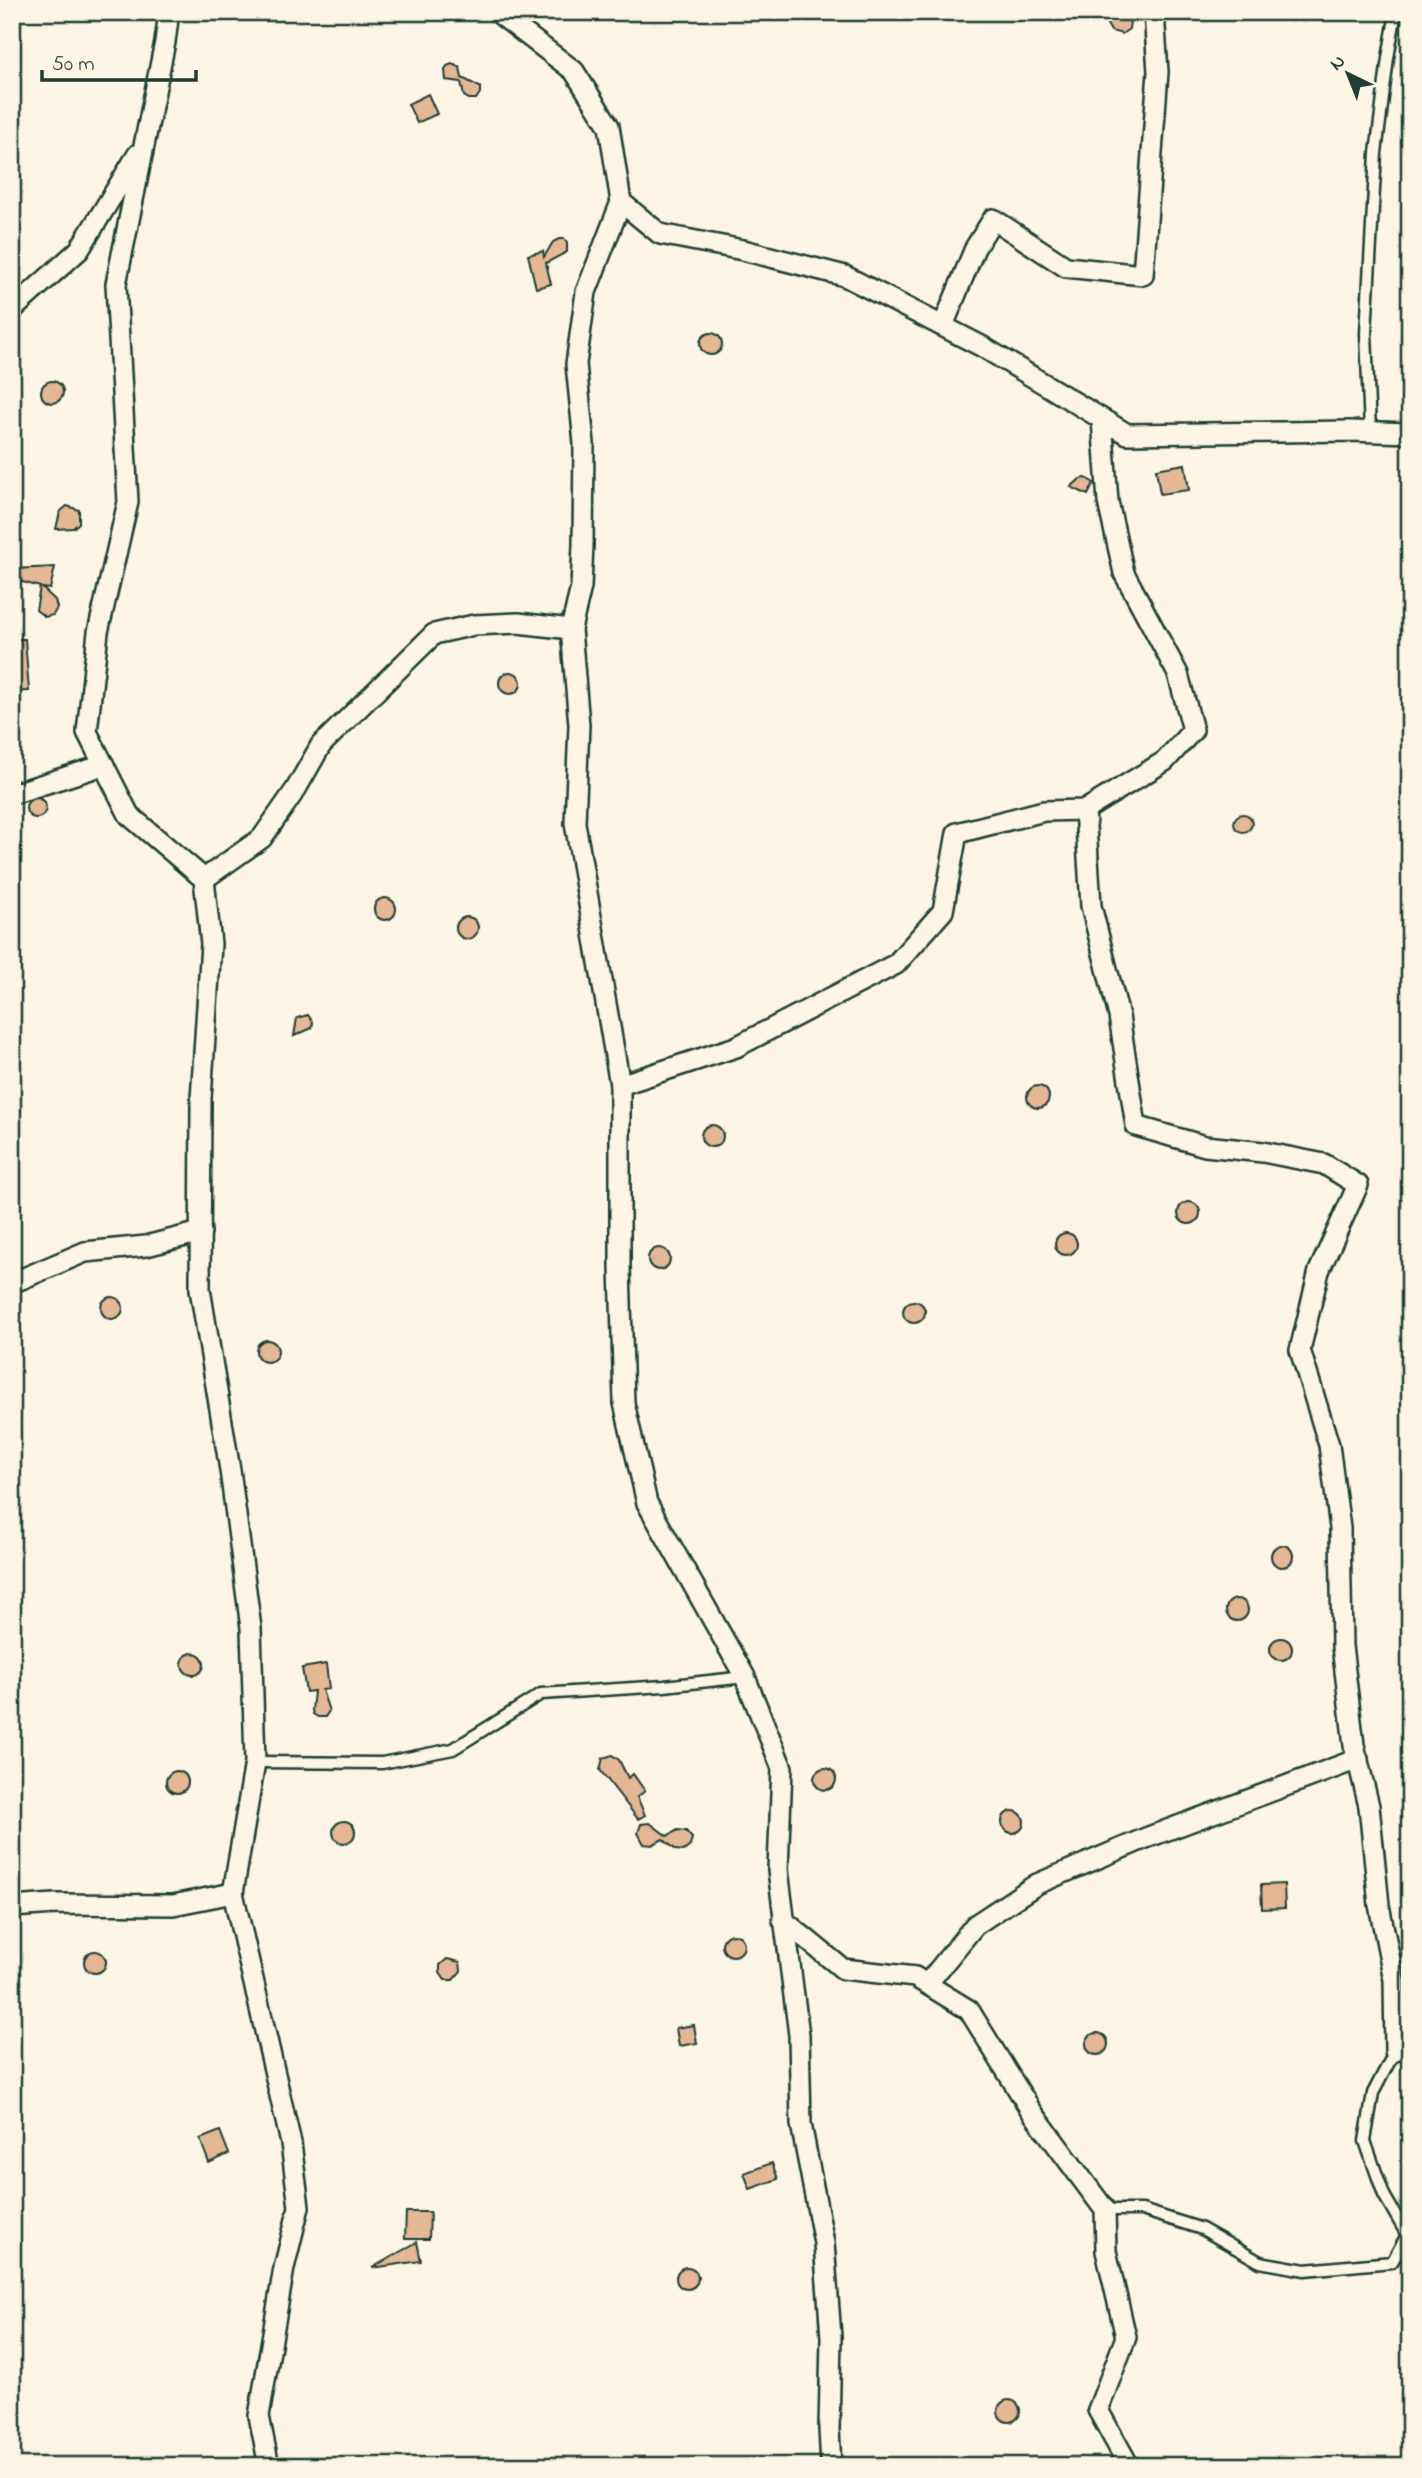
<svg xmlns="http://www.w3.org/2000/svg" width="1422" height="2478" viewBox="0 0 1422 2478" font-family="'Indie Flower',sans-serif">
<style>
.building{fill:#e4b795;stroke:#1f3d34;stroke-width:2}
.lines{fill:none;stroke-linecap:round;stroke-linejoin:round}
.service-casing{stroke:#1f3d34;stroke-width:15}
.minor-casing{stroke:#1f3d34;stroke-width:24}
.service{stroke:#fcf5e5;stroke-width:10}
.minor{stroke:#fcf5e5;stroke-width:19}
</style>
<rect width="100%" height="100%" fill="#fcf5e5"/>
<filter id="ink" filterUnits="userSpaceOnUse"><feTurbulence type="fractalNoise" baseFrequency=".0143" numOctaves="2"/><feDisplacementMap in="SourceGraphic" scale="14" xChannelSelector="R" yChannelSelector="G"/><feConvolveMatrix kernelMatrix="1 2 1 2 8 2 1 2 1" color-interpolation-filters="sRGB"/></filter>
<g filter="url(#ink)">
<g class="building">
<polygon points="1116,13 1125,14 1130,21 1129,29 1122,34 1111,31 1104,19"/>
<polygon points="452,64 460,67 462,78 480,87 480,93 476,99 469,99 464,96 461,82 446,80 445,70 447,66"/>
<polygon points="428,94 437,114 417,123 408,104"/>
<polygon points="559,239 564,239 567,243 567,252 546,263 551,284 536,288 528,255 543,251 544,257 553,242"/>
<circle cx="711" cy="344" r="11"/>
<circle cx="52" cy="392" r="11"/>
<polygon points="1185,464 1189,490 1160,494 1156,469"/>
<polygon points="1086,478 1094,483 1088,495 1071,487 1080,479"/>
<polygon points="67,506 79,510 79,523 73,528 56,529 60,512"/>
<polygon points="55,567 50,589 42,588 55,600 57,608 53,615 45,617 36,610 40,587 12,579 12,569"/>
<polygon points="12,639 25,639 29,691 12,692"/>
<circle cx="510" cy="683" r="11"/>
<circle cx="36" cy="808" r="10"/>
<circle cx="1243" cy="823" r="9"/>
<circle cx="385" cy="909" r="11"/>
<circle cx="467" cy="928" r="11"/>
<polygon points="308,1015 313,1022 312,1028 294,1036 297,1018"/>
<circle cx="1038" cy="1097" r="11"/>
<circle cx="712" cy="1136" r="11"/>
<circle cx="1189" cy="1213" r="11"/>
<circle cx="1066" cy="1244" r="11"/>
<circle cx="659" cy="1259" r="11"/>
<circle cx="112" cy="1308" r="11"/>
<circle cx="914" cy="1312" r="11"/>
<circle cx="267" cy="1351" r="11"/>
<circle cx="1282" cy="1556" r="11"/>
<circle cx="1237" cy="1610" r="11"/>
<circle cx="1281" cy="1649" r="11"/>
<circle cx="193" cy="1664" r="11"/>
<polygon points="326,1664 329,1689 322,1690 329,1711 325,1717 318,1717 313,1714 312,1710 314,1691 306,1692 302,1668"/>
<polygon points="612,1755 619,1760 628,1778 633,1774 645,1791 637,1797 645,1815 638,1819 600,1770 603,1758"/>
<circle cx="825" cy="1779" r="11"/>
<circle cx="177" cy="1782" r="11"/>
<circle cx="1013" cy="1822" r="11"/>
<circle cx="344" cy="1832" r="11"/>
<polygon points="650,1823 667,1836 678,1830 686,1831 692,1838 690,1846 684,1851 676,1850 663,1839 652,1845 644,1844 638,1833 641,1824"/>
<polygon points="1284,1884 1285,1908 1262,1909 1261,1885"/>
<circle cx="733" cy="1945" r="11"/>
<circle cx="95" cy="1962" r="11"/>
<polygon points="447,1959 460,1962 461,1971 453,1980 445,1980 440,1973 440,1965"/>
<polygon points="694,2025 697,2043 679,2046 676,2028"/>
<circle cx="1097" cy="2044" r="11"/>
<polygon points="220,2131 229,2154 209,2163 200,2139"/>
<polygon points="772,2163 778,2179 750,2189 744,2173"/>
<polygon points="406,2212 430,2212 429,2239 405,2239"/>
<polygon points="417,2242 421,2261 372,2268"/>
<circle cx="687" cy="2278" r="11"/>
<circle cx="1009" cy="2411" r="11"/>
</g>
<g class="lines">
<defs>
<g id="service">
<polyline points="1370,431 1366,333 1376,153 1388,58 1396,12"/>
<polyline points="255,1762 382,1763 453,1749 541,1694 664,1686 745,1677"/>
<polyline points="1105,2210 1142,2210 1202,2229 1260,2262 1305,2270 1392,2262 1407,2235 1384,2195 1365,2141 1373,2093 1395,2051"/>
</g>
<g id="minor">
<polyline points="169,12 165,42 116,284 128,502 98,632 87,732 129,815 204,879 211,944 201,1099 200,1289 230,1470 251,1628 255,1762 233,1893 291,2143 299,2207 284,2268 259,2416 269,2466"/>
<polyline points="497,12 574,71 609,126 621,202 660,234 743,250 845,276 983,347 1127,434 1350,431 1410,433"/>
<polyline points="621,202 586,292 576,364 584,443 583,545 581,587 571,629 579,725 575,823 620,1085 620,1267 624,1403 647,1503 745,1677 782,1768 778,1870 799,2035 801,2124 824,2243 831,2337 829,2429 831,2466"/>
<polyline points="12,310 79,250 138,154"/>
<polyline points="943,326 975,248 993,219 1066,267 1143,275 1158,72 1154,12"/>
<polyline points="12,794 104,765"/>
<polyline points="1085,810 1091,906 1119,1016 1136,1126 1205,1146 1263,1152 1324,1164 1358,1185 1319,1271 1300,1350 1329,1445 1340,1528 1342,1646 1354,1745 1369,1806 1379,1905 1394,1980 1395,2051 1410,2048"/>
<polyline points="204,879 262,838 296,789 321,745 434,634 474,625 518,623 571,629"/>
<polyline points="620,1085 736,1047 896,964 943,911 957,833 1044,811 1085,810 1165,761 1193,730 1178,674 1124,573 1108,502 1102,419"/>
<polyline points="12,1283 85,1252 146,1246 201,1232"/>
<polyline points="12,1907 55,1904 173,1905 233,1893"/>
<polyline points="783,1920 843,1969 915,1977 969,2010 1030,2109 1105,2210 1106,2251 1126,2337 1098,2410 1129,2466"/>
<polyline points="927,1984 975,1925 1037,1884 1146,1838 1358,1759"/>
</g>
</defs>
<use href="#service" class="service-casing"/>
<use href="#minor" class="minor-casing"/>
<use href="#service" class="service"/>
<use href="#minor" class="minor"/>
</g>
</g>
<rect width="1422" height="2478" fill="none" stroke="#fcf5e5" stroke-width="42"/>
<rect x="21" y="21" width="1380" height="2436" fill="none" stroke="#1f3d34" stroke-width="2.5" filter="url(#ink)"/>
<g transform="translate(1348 74) rotate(317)" stroke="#fcf5e5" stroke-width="5" paint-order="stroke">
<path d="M0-5L12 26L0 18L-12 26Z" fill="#1f3d34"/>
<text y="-10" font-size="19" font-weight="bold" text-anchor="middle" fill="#1f3d34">N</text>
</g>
<path d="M42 70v10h154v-10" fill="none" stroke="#1f3d34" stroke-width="3.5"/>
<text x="52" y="70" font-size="21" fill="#1f3d34" stroke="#fcf5e5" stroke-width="5" paint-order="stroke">50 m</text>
</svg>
